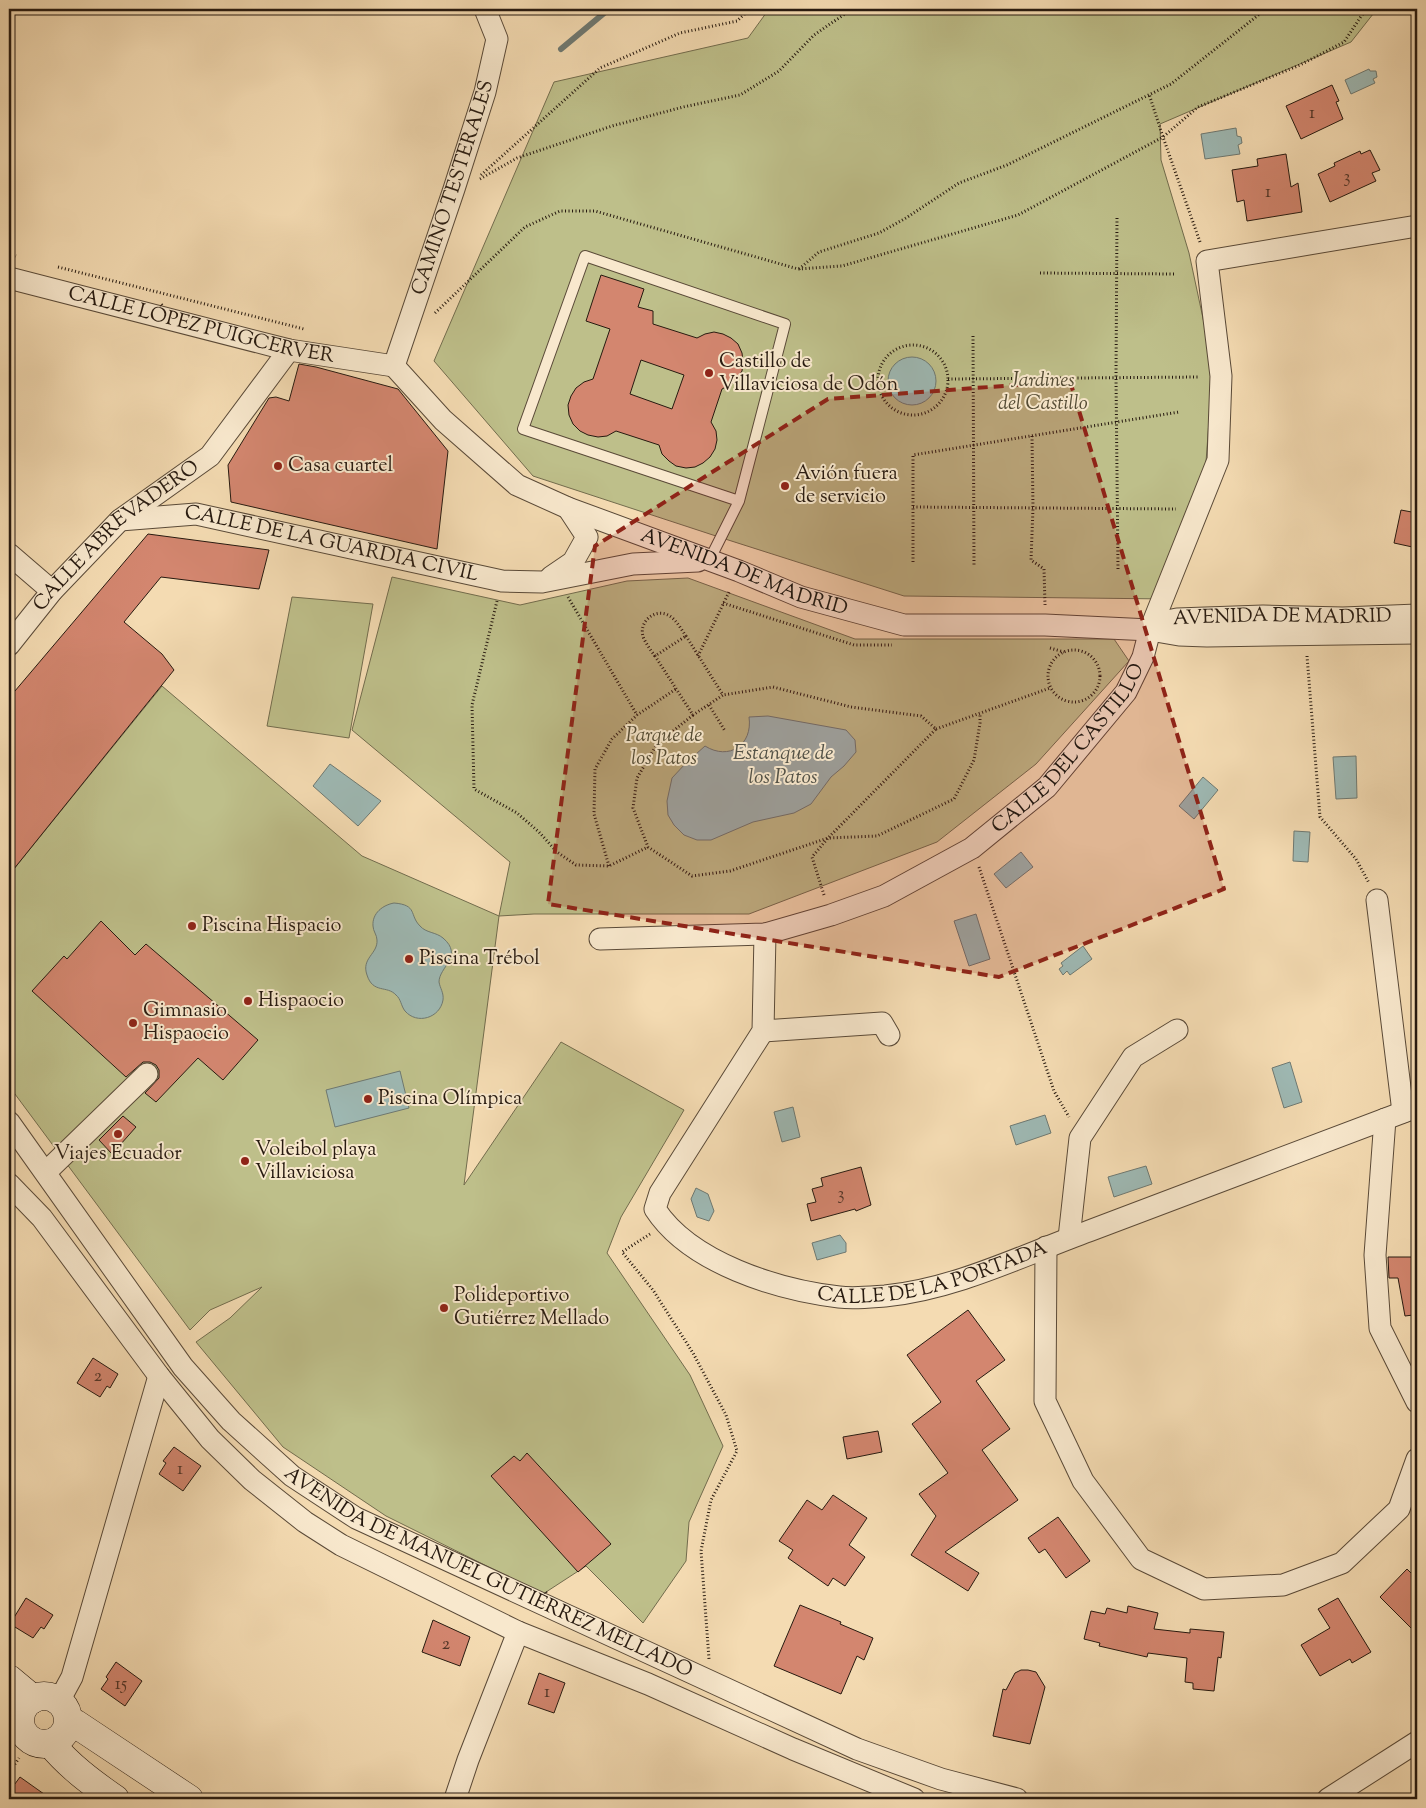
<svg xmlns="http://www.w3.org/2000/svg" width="1426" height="1808" viewBox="0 0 1426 1808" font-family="'Sorts Mill Goudy',serif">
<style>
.green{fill:#bebf8a;stroke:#726c4d}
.water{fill:#9eb9b4;stroke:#6e7972}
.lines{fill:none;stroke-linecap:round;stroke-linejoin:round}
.stream{stroke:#6e7972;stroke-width:6}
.building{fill:#d3866f;stroke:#271a10;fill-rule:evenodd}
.lane-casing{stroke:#5a4a38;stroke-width:12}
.street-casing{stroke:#5a4a38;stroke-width:23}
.secondary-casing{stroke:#271a10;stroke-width:29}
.path{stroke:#271a10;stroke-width:3;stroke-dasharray:1 2.5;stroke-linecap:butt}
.lane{stroke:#f8e8cd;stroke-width:10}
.street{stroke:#f8e8cd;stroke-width:21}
.secondary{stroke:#f8e8cd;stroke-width:28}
.marked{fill:#8f2418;fill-opacity:0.2;stroke:#8f2418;stroke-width:4;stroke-dasharray:10 6;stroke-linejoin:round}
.poi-dot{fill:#8f2418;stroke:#f8e8cd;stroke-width:2}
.labels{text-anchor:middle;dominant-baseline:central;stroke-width:4;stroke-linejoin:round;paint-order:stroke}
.number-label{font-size:18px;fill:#523528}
.street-label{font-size:20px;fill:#271a10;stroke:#f8e8cd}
.poi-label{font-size:20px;fill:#271a10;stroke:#f8e8cd;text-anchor:start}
.park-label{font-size:20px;font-style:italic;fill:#544c35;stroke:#f8e8cd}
.water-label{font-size:21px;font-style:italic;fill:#515249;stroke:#f8e8cd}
</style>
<rect width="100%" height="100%" fill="#f4dbb2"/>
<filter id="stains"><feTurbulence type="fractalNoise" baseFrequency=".004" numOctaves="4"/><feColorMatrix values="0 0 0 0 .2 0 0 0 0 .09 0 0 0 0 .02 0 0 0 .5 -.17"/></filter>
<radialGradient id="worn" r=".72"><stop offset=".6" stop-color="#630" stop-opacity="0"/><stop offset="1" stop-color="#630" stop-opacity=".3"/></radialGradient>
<g class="green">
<polygon points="769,9 1377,9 1351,42 1160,124 1161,160 1189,253 1213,365 1206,462 1169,599 904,596 722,538 533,476 434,361 554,82 748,38"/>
<polygon points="392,577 520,605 627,581 688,578 855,639 1114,639 1129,661 1036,764 937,842 749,914 534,914 499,916 464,1185 561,1042 684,1110 621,1217 607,1253 690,1375 723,1446 689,1522 686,1561 643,1623 586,1566 543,1594 386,1516 283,1447 196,1342 230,1318 262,1287 210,1310 190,1330 9,1086 9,875 162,686 362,856 499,916 510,862 352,730"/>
<polygon points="292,597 373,604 349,738 267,726"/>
</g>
<g class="water">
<polygon points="1369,69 1370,71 1376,71 1377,77 1373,79 1375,83 1351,94 1345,80"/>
<polygon points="1236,128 1237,136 1241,137 1242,143 1238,145 1240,154 1205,159 1201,134"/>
<circle cx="912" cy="381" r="24"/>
<path d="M768,716L846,730L855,740L856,752L844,766L831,777L811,804L794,813L753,822L711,840H697L684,835L674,825L668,815L667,801L672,778L686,763L705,746C729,761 753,745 749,717Z"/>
<polygon points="1356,756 1357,798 1336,799 1333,757"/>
<polygon points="330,764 381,801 358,826 313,786"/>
<polygon points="1203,777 1218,790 1194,819 1179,806"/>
<polygon points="1294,831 1310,832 1308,862 1293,861"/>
<polygon points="1021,852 1033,867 1006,888 994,874"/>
<path d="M394,903C418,905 409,915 420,926C426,933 436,932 443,938C464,956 439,967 439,982C440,988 444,993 443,1000C440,1018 417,1025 405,1011C401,1006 401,999 396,995C387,985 373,994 367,975C361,958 378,954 377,940C377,935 373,931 373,926C372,913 383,905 394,903Z"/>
<polygon points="976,914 990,959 969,966 954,921"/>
<polygon points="1083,946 1092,959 1070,975 1067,971 1063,975 1059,969 1063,966 1061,963"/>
<polygon points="1290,1062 1302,1102 1284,1108 1272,1068"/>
<polygon points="400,1071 409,1108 335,1127 326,1090"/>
<polygon points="793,1107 800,1137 782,1142 774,1112"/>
<polygon points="1045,1115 1051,1133 1016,1145 1010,1126"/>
<polygon points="1146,1166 1152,1184 1114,1197 1108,1177"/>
<polygon points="696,1188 708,1194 714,1211 709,1221 697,1217 691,1199"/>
<polygon points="840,1235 846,1243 846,1252 817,1260 812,1243"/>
</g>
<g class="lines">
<polyline class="stream" points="561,49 609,9"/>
</g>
<g class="building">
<polygon points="1332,85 1339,101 1336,102 1343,119 1301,139 1286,106"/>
<polygon points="1370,150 1380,170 1372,173 1376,181 1330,202 1318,174 1335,166 1334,163 1360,151 1361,154"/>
<polygon points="1286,154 1291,187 1298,183 1302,212 1247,221 1244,200 1237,202 1232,170 1258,166 1257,159"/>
<path d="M601,275L644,289L638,307L653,311V324L697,338L705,334L714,332L723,334L731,338L738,344L742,353L743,362L742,371L737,379L730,385L722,389L711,422L716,431L717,440L715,449L710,457L703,463L695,467L686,468L676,466L669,461L662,454L659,445L616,431L607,436L598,437L588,435L580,431L573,424L569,415L568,405L571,396L576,388L584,382L593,379L610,329L586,321ZM641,360L684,375L672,409L630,394Z"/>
<polygon points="299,364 316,367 398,389 448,451 437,549 231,502 228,465 269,398 276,397 289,401"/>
<polygon points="1401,510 1417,513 1417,548 1394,543"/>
<polygon points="148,534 269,550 259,589 161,577 124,622 162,654 174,670 9,875 9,698"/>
<polygon points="101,921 135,955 146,944 258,1040 223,1080 198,1058 156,1102 145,1093 159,1078 159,1070 156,1065 150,1062 143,1062 126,1077 32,991 64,956 67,959"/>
<polygon points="123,1116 136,1127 112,1154 99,1140"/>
<polygon points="861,1167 871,1205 856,1211 855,1209 811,1221 807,1204 816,1202 812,1189 823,1186 821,1178"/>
<polygon points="1388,1257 1413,1257 1413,1315 1405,1316 1398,1278 1389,1278"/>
<polygon points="968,1310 1005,1360 976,1381 1010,1429 982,1450 1018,1500 945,1552 979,1573 968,1591 911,1555 936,1516 919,1494 948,1473 912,1424 941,1402 907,1355"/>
<polygon points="93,1358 118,1374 110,1388 107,1386 100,1397 77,1383"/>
<polygon points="878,1431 882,1452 847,1459 843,1437"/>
<polygon points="174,1447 201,1466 183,1491 159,1474 166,1463 163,1461"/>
<polygon points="527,1453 611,1544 578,1572 491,1476 514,1456 520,1461"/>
<polygon points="833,1495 867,1518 849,1545 865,1557 845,1586 833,1578 828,1586 788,1558 793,1550 779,1541 807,1500 822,1510"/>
<polygon points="1058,1517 1090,1561 1066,1578 1045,1549 1039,1553 1028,1538"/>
<polygon points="1407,1569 1417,1579 1417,1634 1380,1597"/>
<polygon points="26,1598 53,1615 44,1629 41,1627 33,1638 10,1624"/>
<polygon points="1338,1598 1371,1652 1352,1663 1350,1659 1320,1676 1301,1645 1330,1628 1318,1609"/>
<polygon points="800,1605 841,1622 840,1624 873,1638 864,1660 857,1656 841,1694 774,1666"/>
<polygon points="1128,1606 1158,1613 1154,1629 1190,1633 1190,1629 1224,1632 1221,1658 1218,1657 1214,1691 1193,1689 1193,1683 1185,1682 1187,1658 1148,1653 1147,1657 1099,1646 1100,1643 1084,1639 1091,1611 1105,1614 1107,1608 1127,1613"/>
<polygon points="433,1620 470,1637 460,1666 422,1652"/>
<polygon points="116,1662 142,1681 125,1706 101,1689 108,1679 106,1677"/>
<polygon points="1021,1670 1028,1670 1036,1672 1045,1687 1030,1744 993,1736 1003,1689 1006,1690 1015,1673"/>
<polygon points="539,1673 565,1683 554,1713 528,1704"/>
<polygon points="20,1777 51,1799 9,1799 9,1792"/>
</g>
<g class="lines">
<defs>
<polyline id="lane" points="709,561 739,501 785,324 585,256 523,429 739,501"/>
<g id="street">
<path id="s1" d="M9,278L289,350L394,366"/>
<path id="s2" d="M394,366L443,420L517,485L568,508L739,571L801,597L904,625H1045L1150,630L1179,635L1207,636L1417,633"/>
<path id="s3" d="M394,366L454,189L485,92L497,39L485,9"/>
<path id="s4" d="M120,520L196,514L502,581L542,582L633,564L698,561"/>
<polyline points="9,554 52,591"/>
<polyline points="551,577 573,562 587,537 568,508"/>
<path id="s5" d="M1150,630L1162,622L1177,619L1263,616L1343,618L1417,615"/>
<path id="s6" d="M9,645L52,591L120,520L210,456L289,350"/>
<polyline points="1377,900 1403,1112"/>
<path id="s7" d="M765,934L763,1031L660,1193L655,1209C690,1263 778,1290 839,1297C854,1299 871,1297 885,1296C956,1289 1023,1255 1089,1231C1198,1189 1308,1149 1417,1107"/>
<path id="s8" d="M600,939L765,934L831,915L884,896L972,848L1047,787L1126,692L1143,657L1150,630L1218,460L1221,376L1207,261L1417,226"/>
<polyline points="763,1031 882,1023 889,1035"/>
<polyline points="1385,1119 1375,1255 1380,1328 1417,1402"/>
<path id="s9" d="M9,1122L183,1367L231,1421L292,1476L356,1518L857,1749L941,1779L1017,1799"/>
<polyline points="46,1172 147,1074"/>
<polyline points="9,1184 42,1218 159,1376 210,1439 252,1480 305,1522 341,1545 518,1632 648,1684 793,1749 914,1799"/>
<polyline points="1069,1238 1080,1138 1133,1057 1177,1030"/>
<polyline points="1046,1247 1045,1401 1083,1481 1141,1559 1204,1589 1283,1585 1342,1563 1399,1509 1417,1459"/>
<polyline points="59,1701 72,1677 159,1376"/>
<polyline points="455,1799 468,1760 518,1632"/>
<polyline points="1328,1799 1417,1742"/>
</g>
<g id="secondary">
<polyline points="9,1679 33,1699"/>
<circle cx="44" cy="1720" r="24"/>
<polyline points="69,1722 76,1724 189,1799"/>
<path d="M51,1744C69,1766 92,1783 115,1799"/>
</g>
</defs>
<use href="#lane" class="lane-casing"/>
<use href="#street" class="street-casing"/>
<use href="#secondary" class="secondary-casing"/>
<g class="path">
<polyline points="481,175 600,68 680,33 737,21 750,9"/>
<polyline points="480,179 517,158 612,126 683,107 740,95 779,71 814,35 852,9"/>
<polyline points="1117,218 1116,377 1118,569"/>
<polyline points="1200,242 1163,137 1198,107 1300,65 1344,42 1366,9"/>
<polyline points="9,254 16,256"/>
<polyline points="58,267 304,329"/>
<polyline points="799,269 819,252 879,233 906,218 959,183 1007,165 1171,84 1266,9"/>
<polyline points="1040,273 1174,274"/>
<polyline points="435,313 525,227 560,211 595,211 798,269 842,266 1018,215 1163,137 1149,94"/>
<polyline points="973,336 974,566"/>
<circle cx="913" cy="380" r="35"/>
<polyline points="948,379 1200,377"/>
<polyline points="1032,436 1033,508 1031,560 1044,569 1045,605"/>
<polyline points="913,507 1176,509"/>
<polyline points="913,562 913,455 1179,412"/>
<polyline points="568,597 637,715"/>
<polyline points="497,601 472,705 474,789 517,813 539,832 557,852 576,865 609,866 648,847"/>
<polyline points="723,603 854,645 892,645"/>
<polygon points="686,636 723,695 693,715 655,656"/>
<polyline points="1050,648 1064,652"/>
<circle cx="1074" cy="676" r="26"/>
<path d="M655,656C651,651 647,645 644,639C637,624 653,608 668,615C676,619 681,629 686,636"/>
<polyline points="698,656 730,590"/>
<polyline points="1307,656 1320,817 1356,859 1369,883"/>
<polyline points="709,705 725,731"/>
<polyline points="693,715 657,744 637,778 633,808 648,847 692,876 730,871 828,838 936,729 921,716 851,707 773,687 723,695"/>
<polyline points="936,729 1050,688"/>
<polyline points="609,866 594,814 595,769 612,739 637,715 676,689"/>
<polyline points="979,867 1054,1091 1069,1117"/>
<polyline points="824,895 812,857 828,838 877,836 954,799 974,760 980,723 980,713"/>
<polyline points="650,1234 622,1252 653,1290 693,1353 726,1415 737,1451 711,1500 701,1551 709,1659"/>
<polyline points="9,1773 19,1758"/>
</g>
<use href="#lane" class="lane"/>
<use href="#street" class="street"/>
<use href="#secondary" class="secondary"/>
</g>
<path class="marked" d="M1070,381L1224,889L999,977L548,904L595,546L828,399Z"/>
<g class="poi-dot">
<circle cx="709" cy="373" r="5"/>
<circle cx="278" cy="466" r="5"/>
<circle cx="785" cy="486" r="5"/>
<circle cx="192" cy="926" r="5"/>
<circle cx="409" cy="959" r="5"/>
<circle cx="248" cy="1001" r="5"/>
<circle cx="133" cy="1023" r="5"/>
<circle cx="368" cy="1099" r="5"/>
<circle cx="118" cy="1134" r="5"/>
<circle cx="245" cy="1161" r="5"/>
<circle cx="444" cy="1308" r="5"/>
</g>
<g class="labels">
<g class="number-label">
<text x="1312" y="114">1</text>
<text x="1347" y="178">3</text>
<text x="1268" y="193">1</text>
<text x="841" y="1195">3</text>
<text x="98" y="1377">2</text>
<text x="180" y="1470">1</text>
<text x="446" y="1645">2</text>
<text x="121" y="1685">15</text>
<text x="547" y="1693">1</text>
</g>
<g class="street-label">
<text stroke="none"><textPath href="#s3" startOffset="188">CAMINO TESTERALES</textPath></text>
<text stroke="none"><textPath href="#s1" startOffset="198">CALLE LÓPEZ PUIGCERVER</textPath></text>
<text stroke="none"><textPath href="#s6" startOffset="154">CALLE ABREVADERO</textPath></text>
<text stroke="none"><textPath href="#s4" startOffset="215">CALLE DE LA GUARDIA CIVIL</textPath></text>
<text stroke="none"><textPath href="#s2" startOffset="415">AVENIDA DE MADRID</textPath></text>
<text stroke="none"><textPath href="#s5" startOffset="135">AVENIDA DE MADRID</textPath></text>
<text stroke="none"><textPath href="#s8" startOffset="530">CALLE DEL CASTILLO</textPath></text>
<text stroke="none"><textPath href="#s7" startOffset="612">CALLE DE LA PORTADA</textPath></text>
<text stroke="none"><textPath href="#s9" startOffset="674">AVENIDA DE MANUEL GUTIÉRREZ MELLADO</textPath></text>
</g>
<g class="poi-label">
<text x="719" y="362">Castillo de<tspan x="719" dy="23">Villaviciosa de Odón</tspan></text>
<text x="288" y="466">Casa cuartel</text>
<text x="795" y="474">Avión fuera<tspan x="795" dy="23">de servicio</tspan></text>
<text x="202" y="926">Piscina Hispacio</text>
<text x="419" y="959">Piscina Trébol</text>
<text x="258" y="1001">Hispaocio</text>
<text x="143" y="1011">Gimnasio<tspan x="143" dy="23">Hispaocio</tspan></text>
<text x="378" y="1099">Piscina Olímpica</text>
<text x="255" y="1150">Voleibol playa<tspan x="255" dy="23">Villaviciosa</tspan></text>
<text x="118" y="1154" text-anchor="middle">Viajes Ecuador</text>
<text x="454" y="1296">Polideportivo<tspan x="454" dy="23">Gutiérrez Mellado</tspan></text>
</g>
<g class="park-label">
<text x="1043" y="381">Jardines<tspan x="1043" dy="23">del Castillo</tspan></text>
<text x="664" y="736">Parque de<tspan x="664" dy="23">los Patos</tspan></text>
</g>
<g class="water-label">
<text x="783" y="754">Estanque de<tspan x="783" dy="24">los Patos</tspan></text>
</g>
</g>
<rect width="1426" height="1808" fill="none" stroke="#f4dbb2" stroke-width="30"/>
<rect x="10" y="10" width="1406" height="1788" fill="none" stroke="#271a10" stroke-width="2.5"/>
<rect x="15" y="15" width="1396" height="1778" fill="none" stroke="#271a10"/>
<rect width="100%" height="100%" filter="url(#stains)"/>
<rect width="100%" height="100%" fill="url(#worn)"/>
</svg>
